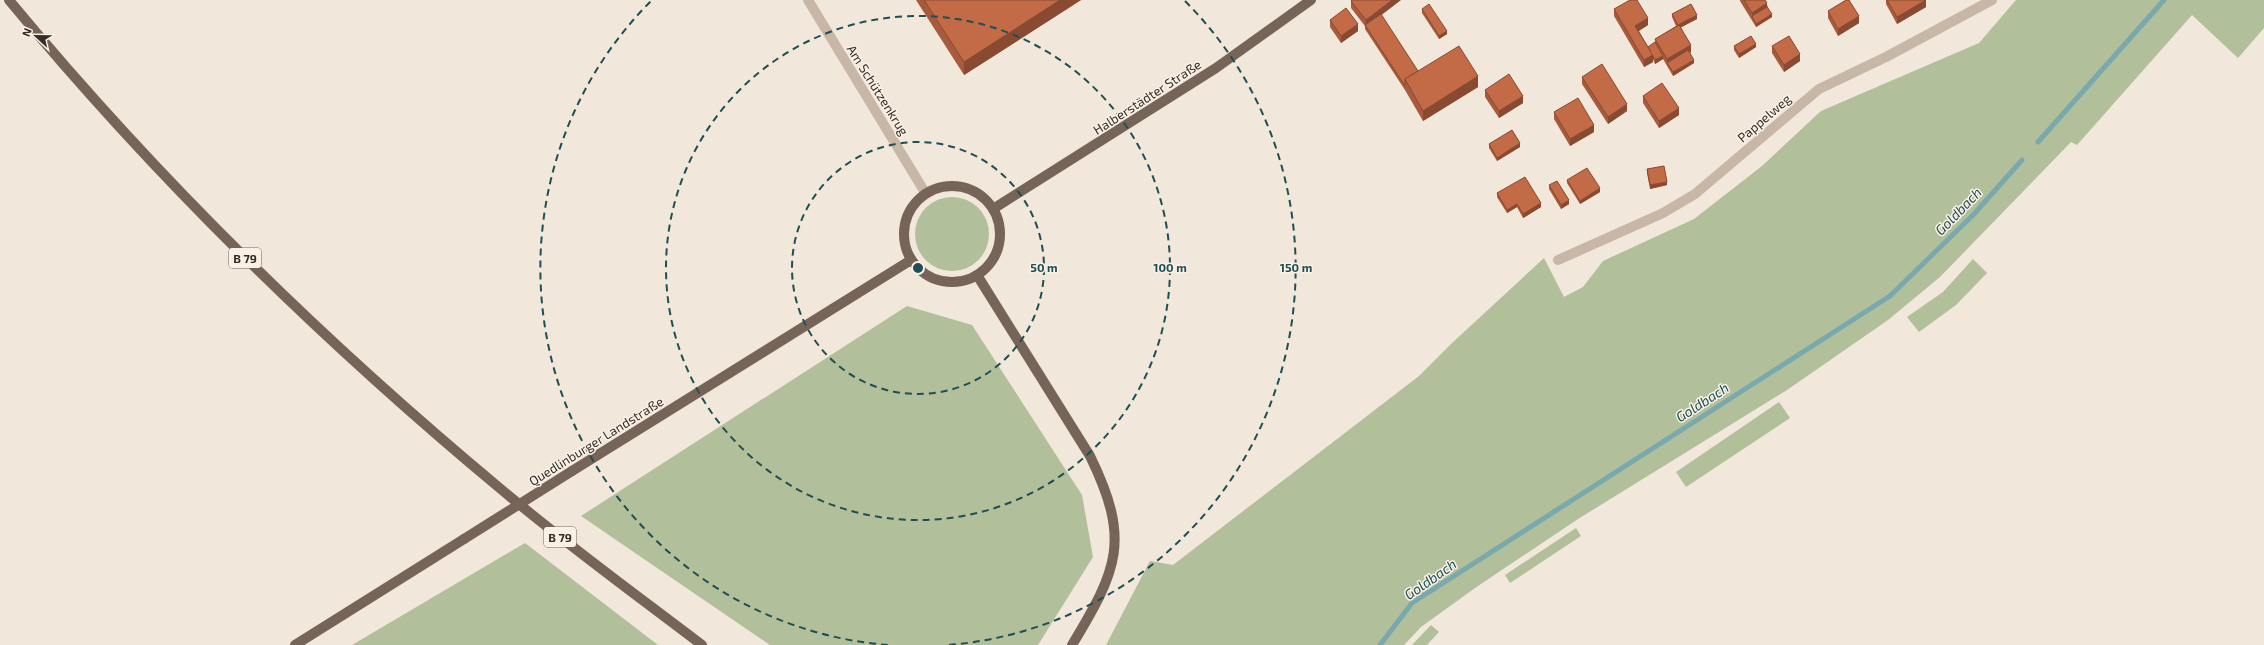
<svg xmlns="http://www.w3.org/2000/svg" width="2264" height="645" font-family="'Exo 2',sans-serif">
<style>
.green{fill:#b1bf9a}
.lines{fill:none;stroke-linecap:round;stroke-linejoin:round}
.stream{stroke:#7aa9ad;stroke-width:5}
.minor{stroke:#c8b7a6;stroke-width:10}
.major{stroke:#766458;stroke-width:10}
.major-bridge{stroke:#766458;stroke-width:10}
.wall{fill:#a85b3c}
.shaded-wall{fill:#884a31}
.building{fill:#c36a46;stroke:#884a31}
.ring{fill:none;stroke:#1e4f55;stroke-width:2;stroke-dasharray:7 5}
.labels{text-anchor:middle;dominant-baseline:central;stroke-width:3;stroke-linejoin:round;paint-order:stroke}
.shield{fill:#f9f1e6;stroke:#706760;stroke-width:1}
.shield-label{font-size:12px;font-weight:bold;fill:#352c27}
.street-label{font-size:13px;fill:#352c27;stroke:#f9f1e6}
.water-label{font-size:14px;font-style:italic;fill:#1e4f55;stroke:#f9f1e6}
.centre{fill:#1e4f55;stroke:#f9f1e6;stroke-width:2}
.ring-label{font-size:12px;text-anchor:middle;font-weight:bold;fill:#1e4f55;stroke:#f9f1e6;stroke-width:3;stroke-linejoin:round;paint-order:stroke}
</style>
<rect width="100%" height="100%" fill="#f1e7da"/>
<!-- green -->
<g class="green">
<polygon points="2016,0 2264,0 2264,28 2238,58 2192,15 2077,145 2071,142 1940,277 1888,320 1787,390 1578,519 1475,588 1421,627 1404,645 1106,645 1150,561 1173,565 1419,376 1451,344 1544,258 1564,297 1583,287 1603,261 1694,219 1762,166 1821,111 1979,43"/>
<circle cx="952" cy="234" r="37"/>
<polygon points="1973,259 1987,273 1956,305 1919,332 1907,317 1943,292"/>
<polygon points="907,306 972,325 1082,495 1093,557 1038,645 770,645 581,516"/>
<polygon points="1779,402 1790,418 1686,487 1676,472"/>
<polygon points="1576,528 1581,536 1510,583 1505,575"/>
<polygon points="525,543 658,645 352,645"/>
<polygon points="1431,625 1439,632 1427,645 1412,645"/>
</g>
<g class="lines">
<!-- stream -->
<g class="stream">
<polyline points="2038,142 2164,0"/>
<polyline points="1380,645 1412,603 1890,296 1974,214 2022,160"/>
</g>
<!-- minor -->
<g class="minor">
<polyline points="808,0 926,194"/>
<polyline points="1558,260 1663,213 1695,194 1819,89 1886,57 1992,0"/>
</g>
<!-- major -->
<g class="major">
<path d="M9,0C157,179 324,342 502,490C566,544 635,594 702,645"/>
<circle cx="952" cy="234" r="48"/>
<polyline points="993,209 1216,68 1311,0"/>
<path d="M977,275L1090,456C1131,540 1118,569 1072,645"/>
<polyline points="572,471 911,260"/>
<polyline points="295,645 464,539"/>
</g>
<!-- major-bridge -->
<polyline class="major-bridge" points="464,539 572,471"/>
</g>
<!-- wall -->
<g class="wall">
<polygon points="916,0 1081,0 964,75"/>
<polygon points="1740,0 1765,0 1772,17 1756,27 1740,1"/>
<polygon points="1886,0 1926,0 1926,7 1897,24 1886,4"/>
<polygon points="1351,1 1381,15 1418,71 1478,87 1423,121 1405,90 1365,29 1365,26 1351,8"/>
<polygon points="1422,9 1447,34 1439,39 1422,13"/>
<polygon points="1614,9 1648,25 1639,31 1648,47 1655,42 1655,39 1676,26 1672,17 1672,14 1697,19 1681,27 1691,52 1690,53 1694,63 1673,76 1663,59 1655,64 1653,59 1653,62 1644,67 1614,16"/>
<polygon points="1828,11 1859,23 1838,36 1828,18"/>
<polygon points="1330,20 1358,31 1341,43 1330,27"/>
<polygon points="1734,46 1756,47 1739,58 1734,50"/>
<polygon points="1772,46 1800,61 1784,72 1772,53"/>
<polygon points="1582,77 1627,111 1608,124 1582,84"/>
<polygon points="1485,90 1523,103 1499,118 1485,97"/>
<polygon points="1643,96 1679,115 1659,128 1643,103"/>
<polygon points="1554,112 1594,132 1570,146 1554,119"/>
<polygon points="1489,144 1520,147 1497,161 1489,148"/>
<polygon points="1647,169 1667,185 1650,189 1647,173"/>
<polygon points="1567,180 1600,192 1580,204 1567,183"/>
<polygon points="1549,185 1569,204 1561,209 1549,189"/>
<polygon points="1497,193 1541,207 1523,218 1517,207 1507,213 1497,197"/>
</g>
<!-- shaded-wall -->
<g class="shaded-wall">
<polygon points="1060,0 1081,0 964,75 964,62"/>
<polygon points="1392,0 1401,0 1366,27 1366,20"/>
<polygon points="1926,0 1926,7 1897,24 1897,17"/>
<polygon points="1767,3 1767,10 1752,16 1752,13"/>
<polygon points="1772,14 1772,17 1756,27 1756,24"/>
<polygon points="1697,15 1697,19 1678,29 1678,25"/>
<polygon points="1859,16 1859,23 1838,36 1838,29"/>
<polygon points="1648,18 1648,25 1635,33 1635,26"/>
<polygon points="1358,24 1358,31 1341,43 1341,36"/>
<polygon points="1447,31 1447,34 1439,39 1439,36"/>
<polygon points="1756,44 1756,47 1739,58 1739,54"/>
<polygon points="1691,45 1691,52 1669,65 1667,63 1667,59"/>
<polygon points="1800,54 1800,61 1784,72 1784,65"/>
<polygon points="1653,55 1653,62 1644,67 1644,60"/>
<polygon points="1663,56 1663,59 1655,64 1655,60"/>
<polygon points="1694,60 1694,63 1673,76 1673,72"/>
<polygon points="1478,76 1478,87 1423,121 1423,111"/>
<polygon points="1523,96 1523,103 1499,118 1499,111"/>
<polygon points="1627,104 1627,111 1608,124 1608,117"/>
<polygon points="1679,108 1679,115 1659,128 1659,121"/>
<polygon points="1594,125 1594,132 1570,146 1570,139"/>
<polygon points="1520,143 1520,147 1497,161 1497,158"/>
<polygon points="1667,182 1667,185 1650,189 1650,185"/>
<polygon points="1600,188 1600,192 1580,204 1580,201"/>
<polygon points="1569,200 1569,204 1561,209 1561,205"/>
<polygon points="1541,203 1541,207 1523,218 1523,214"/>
<polygon points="1517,204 1517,207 1507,213 1507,210"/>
</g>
<!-- building -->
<g class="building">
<polygon points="924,0 1060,0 964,62"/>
<polygon points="1352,0 1392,0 1366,20 1351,1"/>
<polygon points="1630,0 1637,0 1648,18 1635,26 1653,55 1644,60 1614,9"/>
<polygon points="1744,0 1765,0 1767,3 1752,13"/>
<polygon points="1846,0 1849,0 1859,16 1838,29 1828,11"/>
<polygon points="1887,0 1926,0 1897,17"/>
<polygon points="1429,4 1447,31 1439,36 1422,9"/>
<polygon points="1691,4 1697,15 1678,25 1672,14"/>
<polygon points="1767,7 1772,14 1756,24 1752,16"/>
<polygon points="1346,8 1358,24 1341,36 1330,20"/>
<polygon points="1381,14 1418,71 1405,79 1405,86 1365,25"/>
<polygon points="1679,25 1691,45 1667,59 1655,39"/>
<polygon points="1751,36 1756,44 1739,54 1734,46"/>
<polygon points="1789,36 1800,54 1784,65 1772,46"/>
<polygon points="1655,42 1663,56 1655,60 1648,47"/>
<polygon points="1459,46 1478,76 1423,111 1405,79"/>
<polygon points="1688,50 1694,60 1673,72 1667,63"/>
<polygon points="1602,64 1627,104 1608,117 1582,77"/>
<polygon points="1509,74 1523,96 1499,111 1485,90"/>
<polygon points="1662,83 1679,108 1659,121 1643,96"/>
<polygon points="1578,98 1594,125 1570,139 1554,112"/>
<polygon points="1512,130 1520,143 1497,158 1489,144"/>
<polygon points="1664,166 1667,182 1650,185 1647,169"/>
<polygon points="1587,168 1600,188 1580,201 1567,180"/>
<polygon points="1525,177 1541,203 1523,214 1517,204 1507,210 1497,193"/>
<polygon points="1557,181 1569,200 1561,205 1549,185"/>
</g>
<!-- distance rings -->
<g class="ring">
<circle cx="918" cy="268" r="126"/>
<circle cx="918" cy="268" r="252"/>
<path d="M888 645A378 378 0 0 1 651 1M1185 1A378 378 0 0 1 948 645"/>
</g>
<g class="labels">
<!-- shield labels -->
<g class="shield">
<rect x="229" y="248" width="32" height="20" rx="3"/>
<rect x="544" y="527" width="32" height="20" rx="3"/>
</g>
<g class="shield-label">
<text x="245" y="258">B 79</text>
<text x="560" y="537">B 79</text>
</g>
<!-- street labels -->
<g class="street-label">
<text transform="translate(878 90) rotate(58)">Am Schützenkrug</text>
<text transform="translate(1147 97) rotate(-33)">Halberstädter Straße</text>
<text transform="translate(1764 118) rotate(-41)">Pappelweg</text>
<text transform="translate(596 441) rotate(-32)">Quedlinburger Landstraße</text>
</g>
<!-- water labels -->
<g class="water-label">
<text transform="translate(1958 211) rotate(-46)">Goldbach</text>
<text transform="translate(1702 402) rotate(-33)">Goldbach</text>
<text transform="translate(1430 579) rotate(-35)">Goldbach</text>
</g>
</g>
<circle cx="918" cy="268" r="6" class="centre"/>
<g class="ring-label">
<text x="1044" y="272">50 m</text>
<text x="1170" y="272">100 m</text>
<text x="1296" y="272">150 m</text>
</g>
<!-- north arrow -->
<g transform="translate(36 36) rotate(292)" stroke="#f9f1e6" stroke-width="3" paint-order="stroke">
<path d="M0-3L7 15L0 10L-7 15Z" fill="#352c27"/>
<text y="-6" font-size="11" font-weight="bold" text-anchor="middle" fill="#352c27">N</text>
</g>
</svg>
